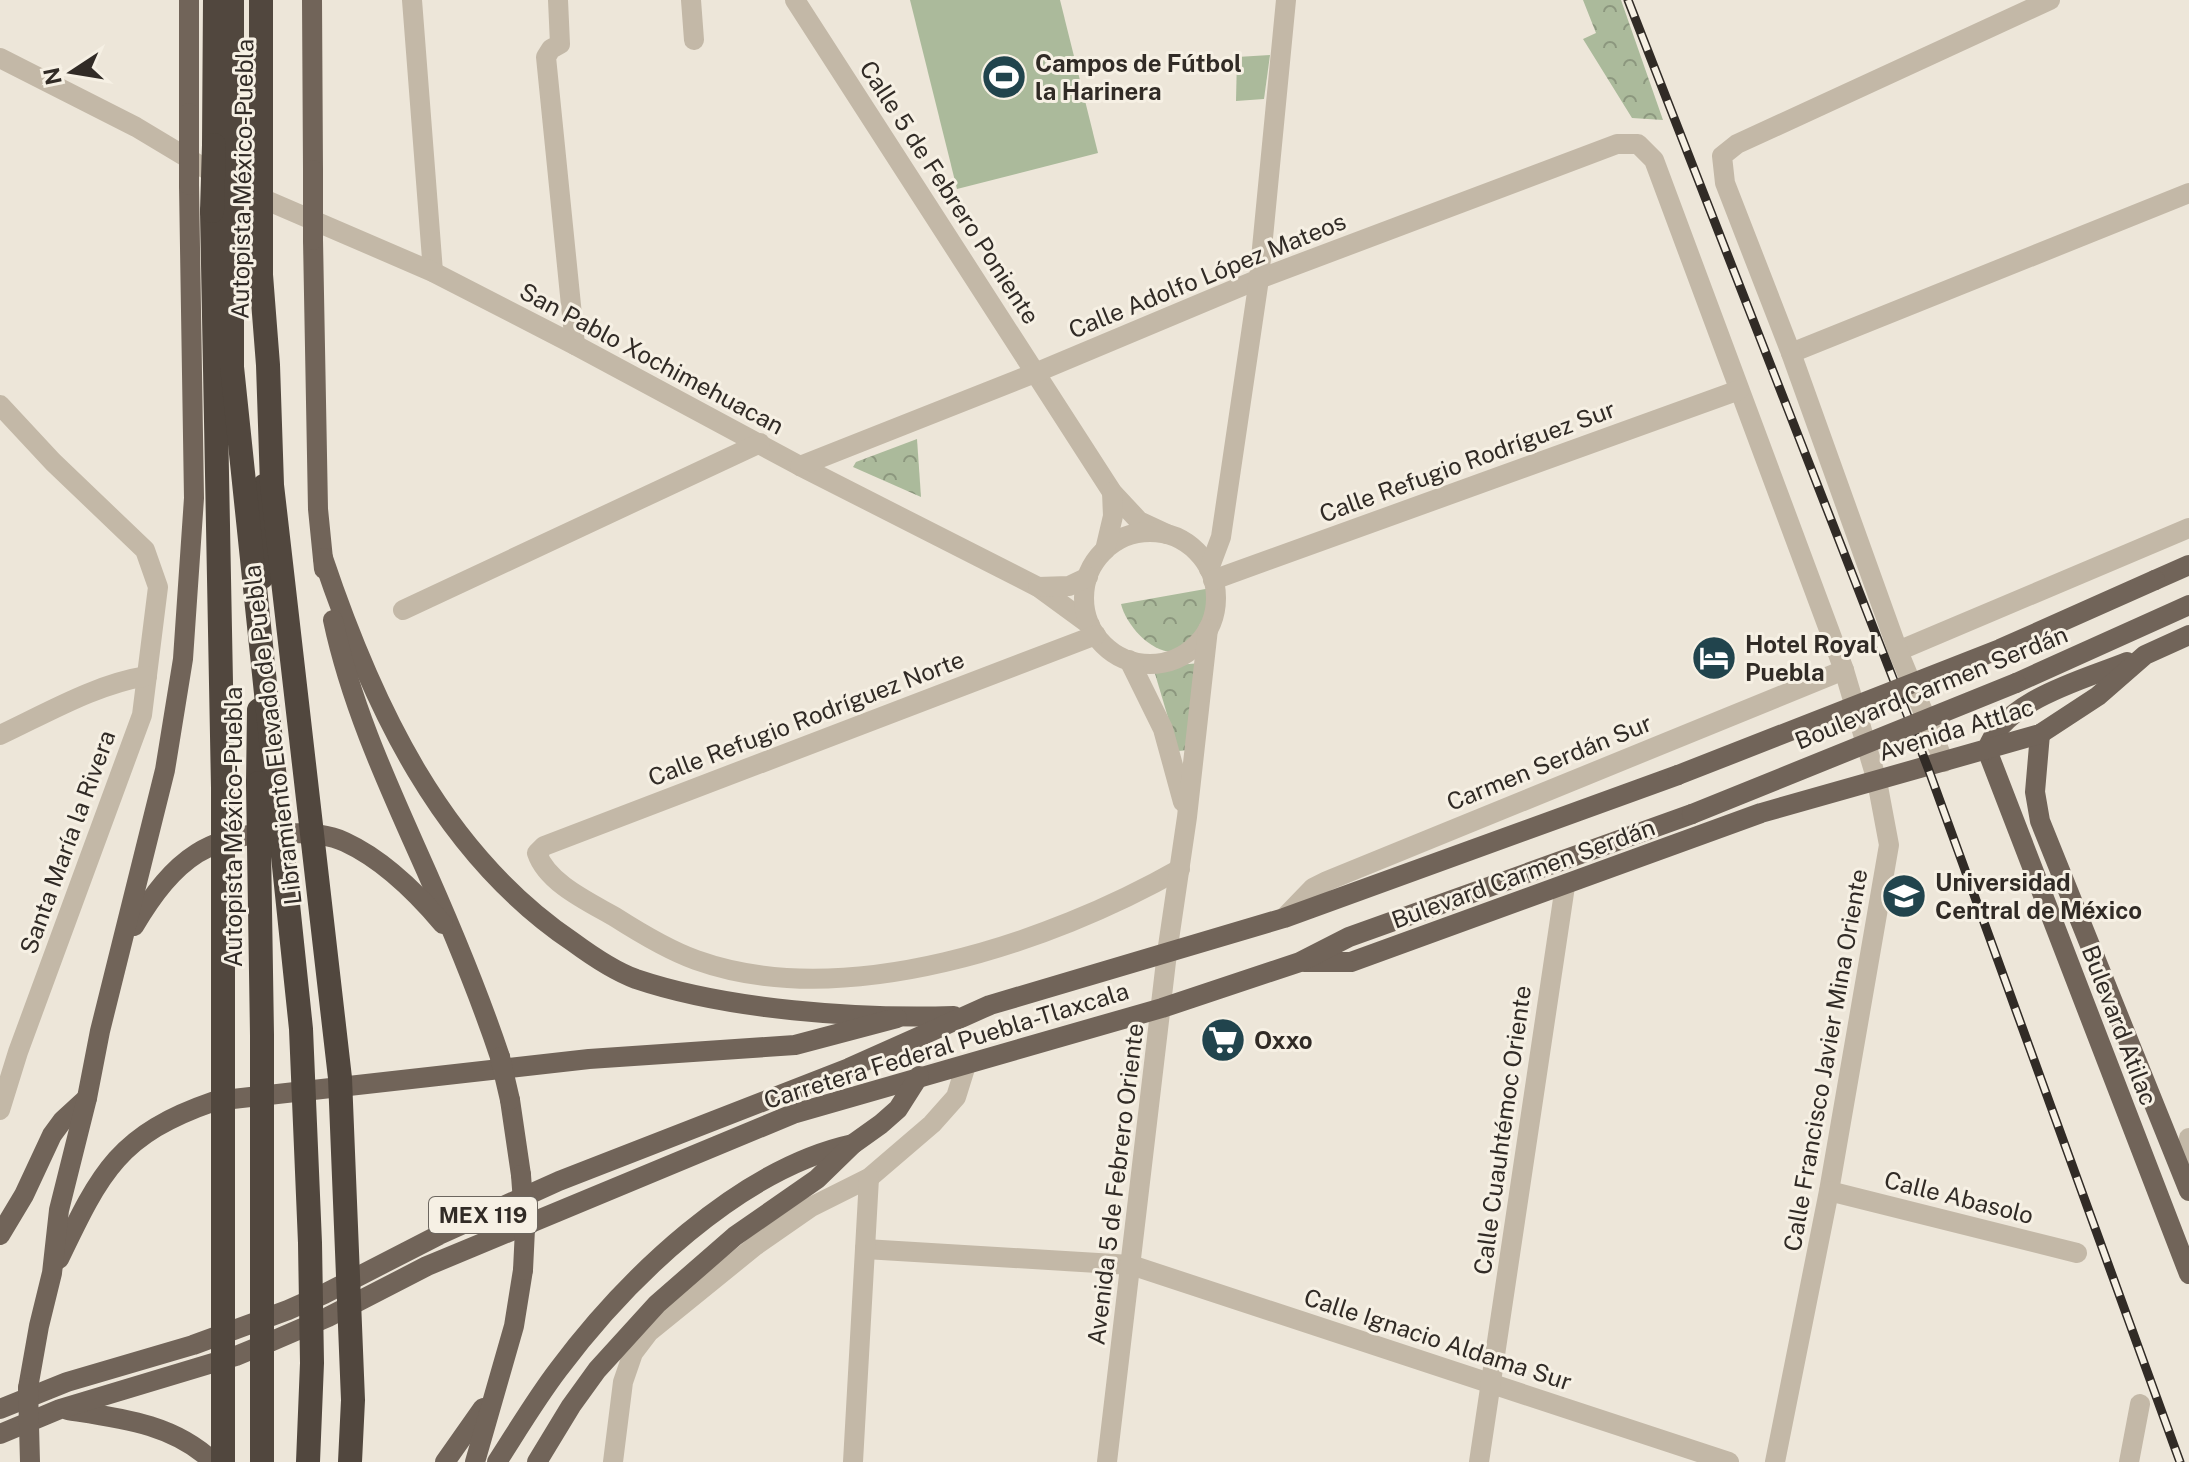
<svg xmlns="http://www.w3.org/2000/svg" width="2189" height="1462" font-family="'Public Sans',sans-serif">
<style>
.green{fill:#abba9b}
.park{fill:url(#park-crowns)}
.lines{fill:none;stroke-linecap:round;stroke-linejoin:round}
.minor{stroke:#c3b8a7;stroke-width:20}
.major{stroke:#716459;stroke-width:20}
.highway{stroke:#51473e;stroke-width:24}
.rail-casing{stroke:#312b26;stroke-width:9}
.rail{stroke:#f6f0e4;stroke-width:6;stroke-dasharray:18;stroke-linecap:butt}
.major-bridge{stroke:#716459;stroke-width:20}
.highway-bridge{stroke:#51473e;stroke-width:24}
.labels{text-anchor:middle;dominant-baseline:central;stroke-width:6;stroke-linejoin:round;paint-order:stroke}
.shield{fill:#f6f0e4;stroke:#6c665f;stroke-width:2}
.shield-label{font-size:22px;font-weight:bold;fill:#312b26}
.poi-label{font-size:24px;font-weight:bold;fill:#312b26;stroke:#f6f0e4;text-anchor:start}
.street-label{font-size:24px;fill:#312b26;stroke:#f6f0e4}
</style>
<defs>
<pattern id="park-crowns" width="20" height="18" patternUnits="userSpaceOnUse" patternTransform="scale(2)"><rect width="20" height="18" fill="#abba9b"/><path d="M2 6a3 3 0 1 1 6 0M12 15a3 3 0 1 1 6 0" fill="none" stroke="#8c977e"/></pattern>
</defs>
<rect width="100%" height="100%" fill="#ede6d9"/>
<!-- green -->
<g class="green">
<polygon points="910,0 1060,0 1098,153 957,189"/>
<polygon points="1270,55 1264,99 1236,101 1237,57"/>
</g>
<!-- park -->
<g class="park">
<polygon points="1583,0 1621,0 1663,120 1632,118 1583,39 1596,33"/>
<polygon points="917,439 921,497 853,467 856,462"/>
<path d="M1211,588C1212,608 1207,639 1186,649C1158,662 1127,628 1121,604Z"/>
<polygon points="1201,663 1191,750 1178,751 1153,667"/>
</g>
<g class="lines">
<!-- minor -->
<g class="minor">
<polyline points="412,0 433,272"/>
<polyline points="558,0 560,44 551,49 546,57 575,345"/>
<polyline points="691,0 694,40"/>
<polyline points="795,0 1112,492 1139,521 1167,534"/>
<polyline points="0,58 136,127 236,187 433,272 575,345 800,466 1038,587 1090,625"/>
<polyline points="1791,353 2189,193"/>
<polyline points="0,405 53,462 145,550 158,587 142,715 18,1052 0,1110"/>
<polyline points="800,466 1035,373 1259,279 1617,144 1638,144 1654,160 1844,670 1877,781 1889,845 1829,1191 1775,1462"/>
<circle cx="1150" cy="598" r="66"/>
<polyline points="1105,550 1113,516 1112,492"/>
<polyline points="1209,569 1221,537 1259,279 1286,0"/>
<polyline points="1213,580 1739,390"/>
<polyline points="1038,587 1069,586 1088,577"/>
<polyline points="403,610 760,443"/>
<path d="M1096,635L544,846L537,853C547,883 589,902 615,917C640,933 668,950 696,960C844,1013 1050,943 1180,869"/>
<polyline points="1898,651 2189,528"/>
<polyline points="1129,660 1163,729 1183,802"/>
<path d="M0,735C47,713 96,684 147,676"/>
<polyline points="1944,762 1898,651 1791,353 1725,183 1722,156 1737,144 2050,0"/>
<polyline points="1284,918 1313,888 1327,881 1844,670"/>
<polyline points="2183,1174 2189,1138"/>
<polyline points="1829,1191 2077,1253"/>
<polyline points="865,1249 1131,1265 1729,1462"/>
<polyline points="613,1462 623,1382 633,1353 649,1332 755,1246 811,1207 869,1178 932,1124 956,1097 966,1065"/>
<polyline points="853,1462 869,1178"/>
<polyline points="1107,1462 1167,953 1187,817 1208,629"/>
<polyline points="1479,1462 1565,886"/>
<polyline points="2129,1462 2140,1404"/>
</g>
<!-- major -->
<g class="major">
<polyline points="312,0 313,170"/>
<polyline points="189,113 189,0"/>
<polyline points="313,240 318,509 324,569"/>
<path d="M323,558C372,704 441,853 573,942C592,956 614,971 636,979C728,1010 857,1019 954,1016"/>
<polyline points="2155,580 2189,565"/>
<path d="M333,620C350,700 383,774 416,848C447,917 476,985 500,1057"/>
<polyline points="2016,683 2189,605"/>
<polyline points="2040,734 2035,792 2040,821 2189,1191"/>
<polyline points="1987,750 2189,1274"/>
<path d="M1987,750C2003,700 2083,680 2127,662"/>
<path d="M134,926C174,859 210,830 291,833C309,833 328,834 345,842C384,860 416,892 443,924"/>
<polyline points="1304,962 1351,962 1761,813 2040,734 2098,696 2145,655 2189,635"/>
<polyline points="510,1100 521,1175"/>
<polyline points="0,1235 24,1195 52,1135 63,1120 87,1098"/>
<path d="M59,1259C101,1171 119,1134 215,1101L589,1059L795,1045L897,1018"/>
<polyline points="28,1388 39,1326 52,1273 59,1210 87,1098 100,1031 165,770 183,659 194,498 189,185"/>
<polyline points="0,1409 67,1382 193,1345 288,1310 324,1294 439,1235 559,1181 849,1068 990,1005 1284,918 1678,775"/>
<path d="M68,1410C120,1418 174,1424 213,1462"/>
<polyline points="0,1434 60,1409 236,1356 270,1342 328,1317 427,1266 793,1114 1162,1008 1300,962 1349,937 1692,814"/>
<polyline points="445,1462 483,1408"/>
<polyline points="475,1462 514,1326 523,1270"/>
<path d="M497,1462C517,1431 536,1399 558,1370C626,1279 739,1169 853,1144"/>
<polyline points="537,1462 571,1406 597,1370 657,1304 735,1236 817,1179 853,1144 881,1124 898,1109 919,1076"/>
</g>
<!-- highway -->
<g class="highway">
<polyline points="214,145 215,0"/>
<polyline points="212,211 223,788"/>
<polyline points="262,577 264,486"/>
<polyline points="258,783 259,710"/>
</g>
<!-- rail casing -->
<g class="rail-casing">
<polyline id="rail" points="1628,0 1928,768 2180,1462"/>
</g>
<!-- rail -->
<use href="#rail" class="rail"/>
<!-- major-bridge -->
<g class="major-bridge">
<polyline points="189,113 189,185"/>
<polyline points="313,240 313,170"/>
<polyline points="1678,775 2000,649 2155,580"/>
<polyline points="1692,814 2016,683"/>
<polyline points="500,1057 510,1100"/>
<polyline points="521,1175 525,1229 523,1270"/>
<polyline points="28,1388 30,1462"/>
</g>
<!-- highway-bridge -->
<g class="highway-bridge">
<polyline points="232,0 232,367 301,1029 310,1243 312,1363 308,1462"/>
<polyline points="261,0 261,275 268,365 272,485 340,1078 353,1400 350,1462"/>
<polyline points="212,211 214,145"/>
<polyline points="258,783 262,1035 262,1462"/>
<polyline points="223,788 223,1462"/>
</g>
</g>
<!-- icons -->
<defs>
<g id="stadium-disc" transform="scale(2.3)"><circle r="9.5" fill="#21444d" stroke="#f6f0e4"/><path d="M0-5a6.5 5 0 1 0 0 10a6.5 5 0 1 0 0-10ZM-3.5-1.8h7v3.6h-7Z" fill="#fff"/></g>
<g id="hotel-disc" transform="scale(2.3)"><circle r="9.5" fill="#21444d" stroke="#f6f0e4"/><path d="M-6-4.5h1.5V1H6V5H4.5V3h-9V5H-6ZM-4 0a1.8 1.8 0 1 1 3.6 0ZM.5 0V-2.5h3Q6-2.5 6 0Z" fill="#fff"/></g>
<g id="university-disc" transform="scale(2.3)"><circle r="9.5" fill="#21444d" stroke="#f6f0e4"/><path d="M0-5L7-2L0 1L-7-2ZM-4 1L0 2.5L4 1V4Q0 6-4 4Z" fill="#fff"/></g>
<g id="supermarket-disc" transform="scale(2.3)"><circle r="9.5" fill="#21444d" stroke="#f6f0e4"/><path d="M-6-5.5h2.5l.6 2H6L4.5 2H-2.5L-4.4-4H-6ZM-1.5 3.2a1.3 1.3 0 1 0 .1 0ZM3 3.2a1.3 1.3 0 1 0 .1 0Z" fill="#fff"/></g>
</defs>
<g fill-rule="evenodd">
<use href="#stadium-disc" x="1004" y="77"/>
<use href="#hotel-disc" x="1714" y="658"/>
<use href="#university-disc" x="1904" y="896"/>
<use href="#supermarket-disc" x="1223" y="1040"/>
</g>
<g class="labels">
<!-- shield labels -->
<rect class="shield" x="429" y="1197" width="108" height="36" rx="6"/>
<g class="shield-label">
<text x="483" y="1215">MEX 119</text>
</g>
<!-- poi labels -->
<g class="poi-label">
<text x="1035" y="63">Campos de Fútbol<tspan x="1035" dy="28">la Harinera</tspan></text>
<text x="1745" y="644">Hotel Royal<tspan x="1745" dy="28">Puebla</tspan></text>
<text x="1935" y="882">Universidad<tspan x="1935" dy="28">Central de México</tspan></text>
<text x="1254" y="1040">Oxxo</text>
</g>
<!-- street labels -->
<g class="street-label">
<text transform="translate(242 179) rotate(-89)">Autopista México-Puebla</text>
<text transform="translate(950 192) rotate(57)">Calle 5 de Febrero Poniente</text>
<text transform="translate(1207 275) rotate(-22)">Calle Adolfo López Mateos</text>
<text transform="translate(652 358) rotate(28)">San Pablo Xochimehuacan</text>
<text transform="translate(1467 461) rotate(-20)">Calle Refugio Rodríguez Sur</text>
<text transform="translate(1931 687) rotate(-22)">Boulevard Carmen Serdán</text>
<text transform="translate(806 718) rotate(-21)">Calle Refugio Rodríguez Norte</text>
<text transform="translate(1956 729) rotate(-17)">Avenida Attlac</text>
<text transform="translate(272 735) rotate(-97)">Libramiento Elevado de Puebla</text>
<text transform="translate(1549 762) rotate(-22)">Carmen Serdán Sur</text>
<text transform="translate(233 827) rotate(-90)">Autopista México-Puebla</text>
<text transform="translate(67 842) rotate(-70)">Santa María la Rivera</text>
<text transform="translate(1523 873) rotate(-20)">Bulevard Carmen Serdán</text>
<text transform="translate(2120 1025) rotate(69)">Bulevard Atilac</text>
<text transform="translate(946 1045) rotate(-17)">Carretera Federal Puebla-Tlaxcala</text>
<text transform="translate(1825 1060) rotate(-80)">Calle Francisco Javier Mina Oriente</text>
<text transform="translate(1502 1130) rotate(-82)">Calle Cuauhtémoc Oriente</text>
<text transform="translate(1115 1184) rotate(-83)">Avenida 5 de Febrero Oriente</text>
<text transform="translate(1959 1197) rotate(14)">Calle Abasolo</text>
<text transform="translate(1438 1339) rotate(18)">Calle Ignacio Aldama Sur</text>
</g>
</g>
<!-- north arrow -->
<g transform="translate(72 72) rotate(258)" stroke="#f6f0e4" stroke-width="6" paint-order="stroke">
<path d="M0-6L14 30L0 20L-14 30Z" fill="#312b26"/>
<text y="-12" font-size="22" font-weight="bold" text-anchor="middle" fill="#312b26">N</text>
</g>
</svg>
